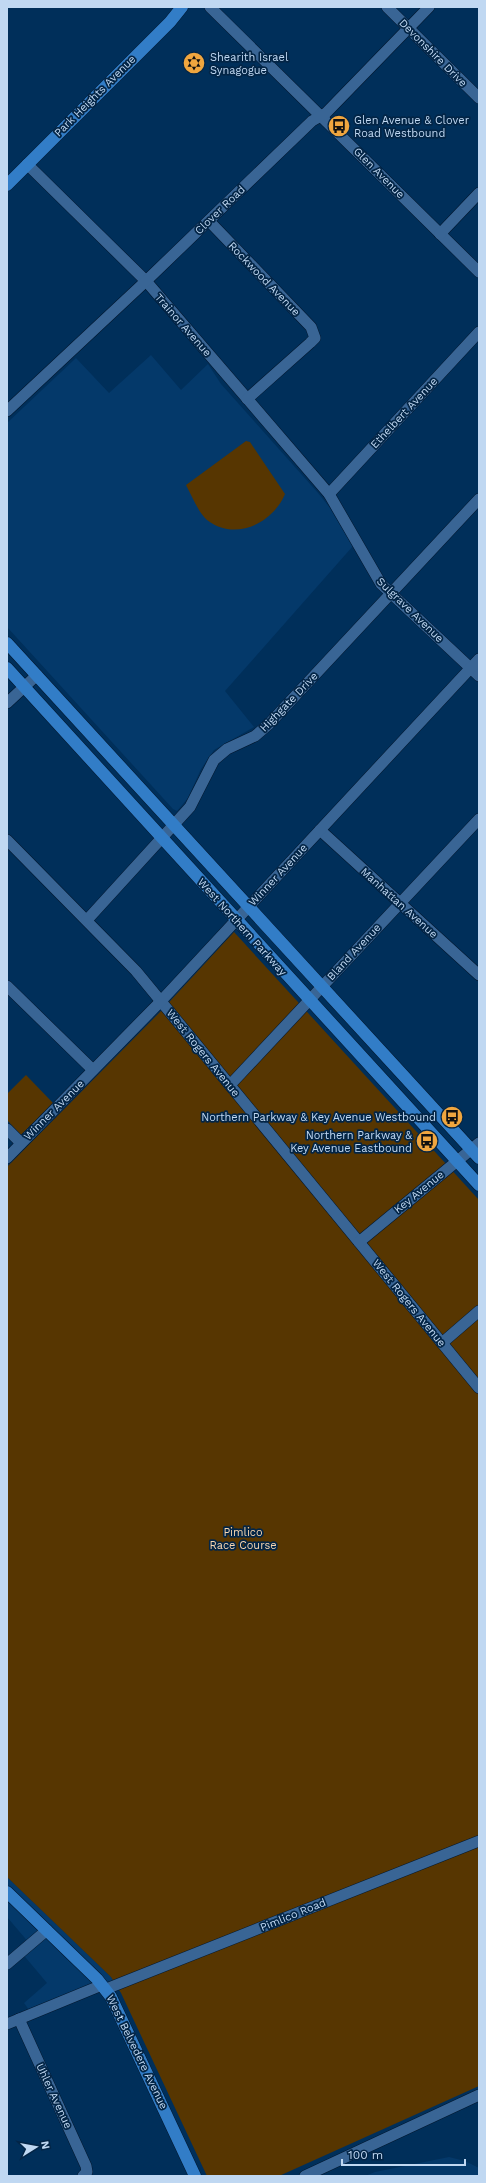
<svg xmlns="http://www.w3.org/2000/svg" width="486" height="2183" font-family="'Work Sans',sans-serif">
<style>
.built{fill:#04396a}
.green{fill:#573601}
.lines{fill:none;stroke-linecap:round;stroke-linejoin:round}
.minor-casing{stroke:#02172e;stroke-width:12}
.major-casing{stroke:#02172e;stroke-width:13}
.minor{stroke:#396595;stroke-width:11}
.major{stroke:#327dc7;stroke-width:12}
.labels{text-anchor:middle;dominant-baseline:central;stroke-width:3.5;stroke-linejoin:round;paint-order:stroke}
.street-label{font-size:11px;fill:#c0d8f2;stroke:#032546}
.poi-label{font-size:11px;fill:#c0d8f2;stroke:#032546;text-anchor:start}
.park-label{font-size:11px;fill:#f9d7b0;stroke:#032546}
</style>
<rect width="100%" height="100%" fill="#002f5a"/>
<!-- built -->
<g class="built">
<polygon points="151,355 181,390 208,364 221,384 318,493 330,508 353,546 225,691 254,727 214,750 201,769 188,798 177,811 173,809 7,627 7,423 76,358 109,393"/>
<polygon points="7,1877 111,1977 115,1984 32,2014 24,2003 47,1983 21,1952 30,1944 7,1917"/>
<polygon points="449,2157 465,2161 479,2168 479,2176 365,2176 375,2172"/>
</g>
<!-- green -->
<g class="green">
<path d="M246,441L250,442L285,494C273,523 235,542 207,520C198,512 192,496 186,485Z"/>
<polygon points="234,932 479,1200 479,2086 279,2176 207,2176 121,1993 111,1977 7,1877 7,1167 160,1012"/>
<polygon points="26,1075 53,1103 21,1135 7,1120 7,1094"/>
</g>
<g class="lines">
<!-- minor casing -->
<g class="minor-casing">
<g id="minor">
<polyline points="210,7 479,272"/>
<polyline points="387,7 479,98"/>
<polyline points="27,164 146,281 329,494 381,584 479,676"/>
<polyline points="209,221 311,327 315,338 310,343 247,399"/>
<polyline points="440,234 479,193"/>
<polyline points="7,411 146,281 312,121 326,113 429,7"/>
<polyline points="329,494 479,332"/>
<polyline points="7,703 37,675"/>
<polyline points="320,830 479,975"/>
<polyline points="7,840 136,971 479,1388"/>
<polyline points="87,920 190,807 214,760 227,749 255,736 269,724 479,499"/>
<polyline points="7,986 93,1070"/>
<polyline points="230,1085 479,819"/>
<polyline points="7,1129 21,1143"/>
<polyline points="7,1158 161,1001 479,659"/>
<polyline points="359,1242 479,1143"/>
<polyline points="442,1343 479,1311"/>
<polyline points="7,1964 47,1930"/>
<polyline points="106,1989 479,1841"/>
<polyline points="19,2019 86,2166 87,2172 83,2176"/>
<polyline points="7,2024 102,1985"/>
<polyline points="305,2176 479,2095"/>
</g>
</g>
<!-- major casing -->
<g class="major-casing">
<g id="major">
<polyline points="7,185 170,22 182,7"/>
<polyline points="7,643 479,1158"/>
<polyline points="7,668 479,1185"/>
<polyline points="7,1892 97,1979 111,1997 195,2176"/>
</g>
</g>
<!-- minor -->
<use href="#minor" class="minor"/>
<!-- major -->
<use href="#major" class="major"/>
</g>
<!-- icons -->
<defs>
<g id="synagogue-disc" transform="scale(1.15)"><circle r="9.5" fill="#f0a63f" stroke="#032546"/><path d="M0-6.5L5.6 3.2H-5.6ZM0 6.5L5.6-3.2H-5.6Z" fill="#111"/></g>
<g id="bus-disc" transform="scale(1.15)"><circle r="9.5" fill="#f0a63f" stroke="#032546"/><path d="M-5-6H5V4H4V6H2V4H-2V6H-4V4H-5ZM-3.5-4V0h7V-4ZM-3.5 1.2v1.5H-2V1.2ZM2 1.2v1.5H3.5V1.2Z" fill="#111"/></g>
</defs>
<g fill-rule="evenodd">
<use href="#synagogue-disc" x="194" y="63"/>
<use href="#bus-disc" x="339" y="126"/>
<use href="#bus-disc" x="452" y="1117"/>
<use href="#bus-disc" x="427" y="1141"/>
</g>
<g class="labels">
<!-- street labels -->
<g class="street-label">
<text transform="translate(433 53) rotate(45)">Devonshire Drive</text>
<text transform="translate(95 96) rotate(-45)">Park Heights Avenue</text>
<text transform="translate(379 173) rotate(45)">Glen Avenue</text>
<text transform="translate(220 210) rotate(-44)">Clover Road</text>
<text transform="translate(264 279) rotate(46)">Rockwood Avenue</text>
<text transform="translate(183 325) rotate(49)">Trainor Avenue</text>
<text transform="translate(404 413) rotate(-47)">Ethelbert Avenue</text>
<text transform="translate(410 610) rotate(44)">Sulgrave Avenue</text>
<text transform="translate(289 702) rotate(-46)">Highgate Drive</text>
<text transform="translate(278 875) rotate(-47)">Winner Avenue</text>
<text transform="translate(399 903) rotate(42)">Manhattan Avenue</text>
<text transform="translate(242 927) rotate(48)">West Northern Parkway</text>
<text transform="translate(354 952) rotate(-47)">Bland Avenue</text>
<text transform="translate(203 1053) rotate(51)">West Rogers Avenue</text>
<text transform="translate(54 1110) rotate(-45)">Winner Avenue</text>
<text transform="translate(419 1192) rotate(-39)">Key Avenue</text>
<text transform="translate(409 1303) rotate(51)">West Rogers Avenue</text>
<text transform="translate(293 1915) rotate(-22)">Pimlico Road</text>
<text transform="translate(137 2052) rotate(64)">West Belvedere Avenue</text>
<text transform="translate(54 2096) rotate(65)">Uhler Avenue</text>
</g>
<!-- poi labels -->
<g class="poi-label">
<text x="210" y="57">Shearith Israel<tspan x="210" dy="13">Synagogue</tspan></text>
<text x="354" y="120">Glen Avenue &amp; Clover<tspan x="354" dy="13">Road Westbound</tspan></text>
<text x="436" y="1117" text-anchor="end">Northern Parkway &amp; Key Avenue Westbound</text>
<text x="412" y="1135" text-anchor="end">Northern Parkway &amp;<tspan x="412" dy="13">Key Avenue Eastbound</tspan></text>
</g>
<!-- park labels -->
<g class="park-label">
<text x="243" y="1532">Pimlico<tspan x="243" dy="13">Race Course</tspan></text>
</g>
</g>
<!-- border -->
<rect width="486" height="2183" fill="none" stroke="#c0d8f2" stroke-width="16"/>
<!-- north arrow -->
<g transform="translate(36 2147) rotate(79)" stroke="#032546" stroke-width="3" paint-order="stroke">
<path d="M0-3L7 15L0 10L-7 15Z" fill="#c0d8f2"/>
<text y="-6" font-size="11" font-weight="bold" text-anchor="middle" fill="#c0d8f2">N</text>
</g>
<!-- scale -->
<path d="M342 2159v6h123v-6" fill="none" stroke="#c0d8f2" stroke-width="2"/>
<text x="348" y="2159" font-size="12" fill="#c0d8f2" stroke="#032546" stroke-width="3" paint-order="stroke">100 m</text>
</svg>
